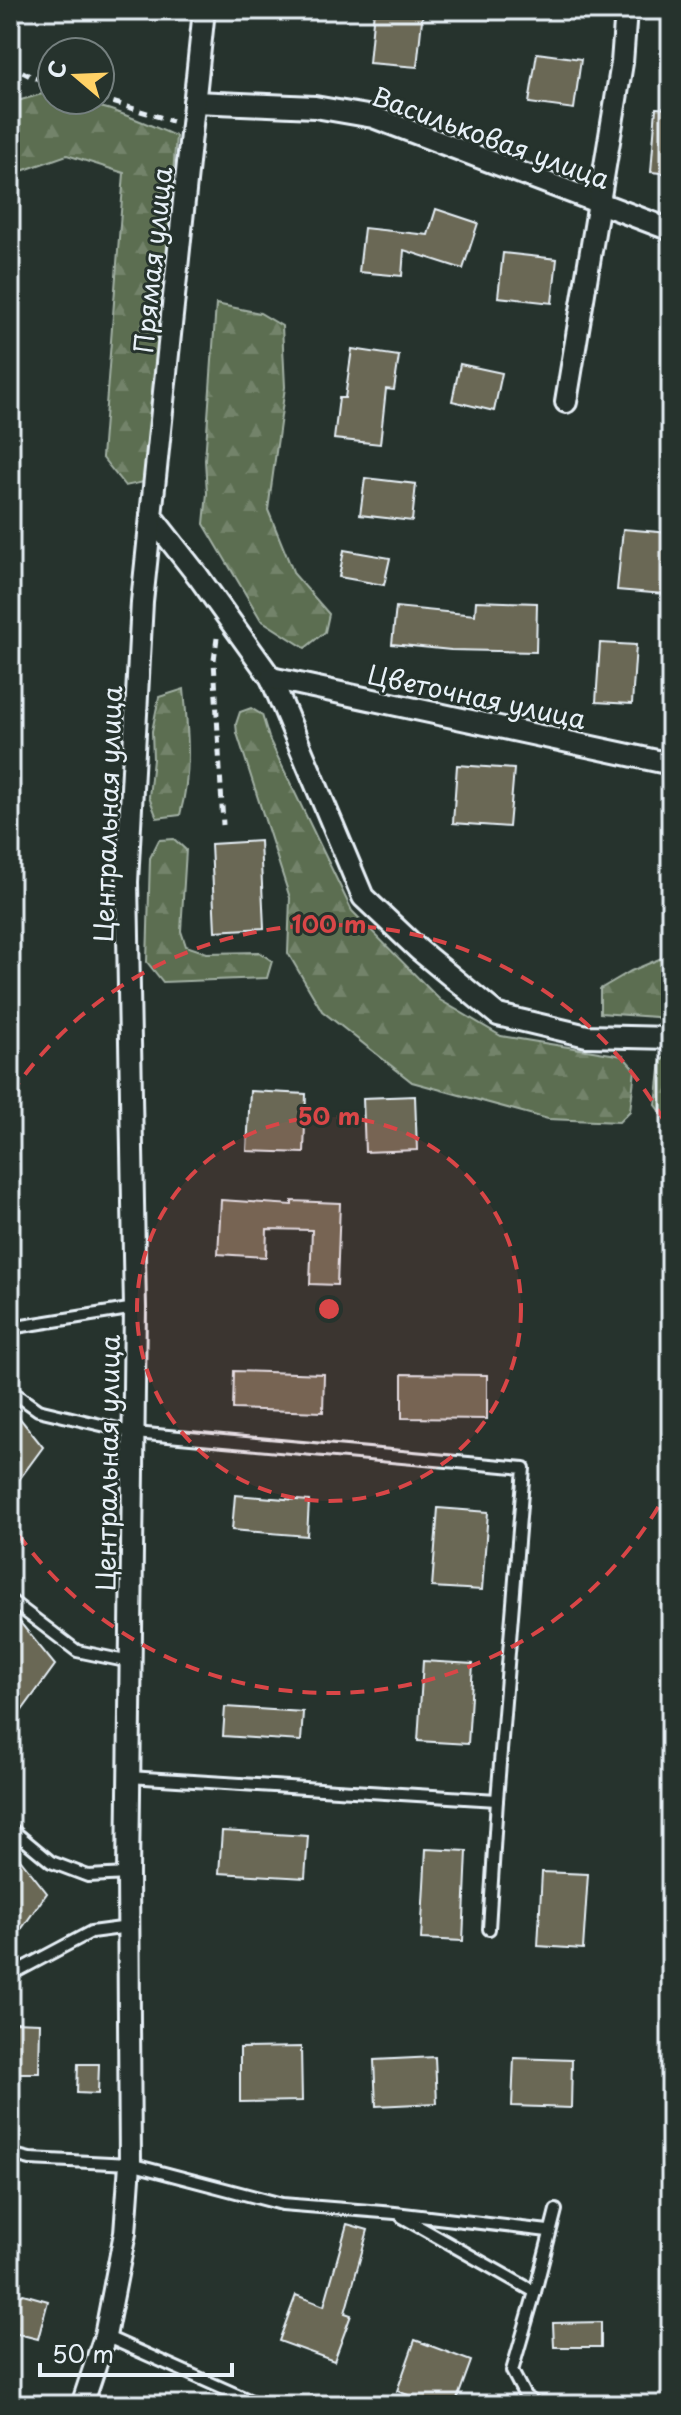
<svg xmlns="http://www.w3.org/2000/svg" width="681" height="2415" font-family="'Playpen Sans',sans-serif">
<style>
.forest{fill:url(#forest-firs);stroke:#a2b0a4;stroke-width:2}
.building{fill:#6a6854;stroke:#e8f1f8;stroke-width:2}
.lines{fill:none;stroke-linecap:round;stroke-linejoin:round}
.lane-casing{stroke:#e8f1f8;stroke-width:16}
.street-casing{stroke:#e8f1f8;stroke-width:26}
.path{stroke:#e8f1f8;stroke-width:5;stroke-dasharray:8 6;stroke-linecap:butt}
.lane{stroke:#26332d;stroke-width:10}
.street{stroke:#26332d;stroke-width:20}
.ring{fill:none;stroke:#d94647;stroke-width:4;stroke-dasharray:14 10}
.labels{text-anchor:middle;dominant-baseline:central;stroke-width:6;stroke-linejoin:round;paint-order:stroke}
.street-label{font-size:26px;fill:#e8f1f8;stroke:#26332d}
.centre{fill:#d94647;stroke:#26332d;stroke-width:4}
.ring-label{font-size:24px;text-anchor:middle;font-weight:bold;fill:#d94647;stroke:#26332d;stroke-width:6;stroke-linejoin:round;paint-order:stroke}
</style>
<defs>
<pattern id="forest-firs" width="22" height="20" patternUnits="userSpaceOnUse" patternTransform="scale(2)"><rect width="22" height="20" fill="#5b6e51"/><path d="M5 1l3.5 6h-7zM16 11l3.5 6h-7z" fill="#73836b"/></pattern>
</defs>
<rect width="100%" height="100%" fill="#26332d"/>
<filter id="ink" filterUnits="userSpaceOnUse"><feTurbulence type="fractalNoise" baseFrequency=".0125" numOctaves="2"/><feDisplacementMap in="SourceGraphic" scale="16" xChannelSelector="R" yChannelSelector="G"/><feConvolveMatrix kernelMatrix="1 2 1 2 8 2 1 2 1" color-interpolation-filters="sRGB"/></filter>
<g filter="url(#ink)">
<!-- forest -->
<g class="forest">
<path d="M42,94L52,96V100C97,100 135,119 176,136L149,481L125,486L102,457L124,173L67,155L10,175V103Z"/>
<polygon points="216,304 260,313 282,326 285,387 268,510 294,574 329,614 325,632 305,648 261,620 204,524 207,493 205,460"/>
<path d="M184,689C188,734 192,770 180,815L157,818L149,797L153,759L152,731L159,697Z"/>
<polygon points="251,708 262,715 270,741 352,911 440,1000 501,1036 623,1056 635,1070 630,1111 619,1122 548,1119 412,1082 322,1011 288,953 290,898 237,733 236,724 240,712"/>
<polygon points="174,839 186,850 181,931 186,946 207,953 259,952 272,961 267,978 163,982 147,962 150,858 159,840"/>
<polygon points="671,954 671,1022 664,1022 656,1017 600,1013 600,989 631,971"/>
<polygon points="669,1052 671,1053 671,1126 656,1105 661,1061"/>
</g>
<!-- building -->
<g class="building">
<polygon points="374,10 423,10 417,67 369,63"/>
<polygon points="537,53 581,59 574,109 529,103"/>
<polygon points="656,108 671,109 671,174 651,172"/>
<polygon points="436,209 478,223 463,269 404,250 402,276 359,272 364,228 428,235"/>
<polygon points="503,253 557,259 552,303 498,297"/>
<polygon points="352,349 399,356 394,390 386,389 380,444 334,439 339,398 345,398"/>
<polygon points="460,364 502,373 494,411 452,401"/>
<polygon points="365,478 416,484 412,521 360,515"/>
<polygon points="623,529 670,533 664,594 617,590"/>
<polygon points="344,550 390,558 384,585 339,577"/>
<polygon points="476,601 537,603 536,652 451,650 392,644 396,607 475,615"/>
<polygon points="600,643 636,645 632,704 596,702"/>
<polygon points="457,765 514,769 509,827 453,823"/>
<polygon points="260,841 264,928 215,931 211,844"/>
<polygon points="250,1091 306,1094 304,1153 247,1151"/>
<polygon points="415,1096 417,1150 365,1152 363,1098"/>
<polygon points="221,1200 292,1205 292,1201 340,1203 337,1285 310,1284 312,1230 267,1229 266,1257 218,1254"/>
<polygon points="234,1371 324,1374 323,1412 233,1409"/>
<polygon points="402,1374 487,1375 487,1419 402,1418"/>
<polygon points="10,1406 43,1447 10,1492"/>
<polygon points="235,1495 309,1501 307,1536 232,1530"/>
<polygon points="438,1508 488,1512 482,1590 432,1587"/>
<polygon points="10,1610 55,1665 10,1727"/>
<polygon points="423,1661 473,1664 468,1744 418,1741"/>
<polygon points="225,1707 303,1712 301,1741 223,1736"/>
<polygon points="222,1831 308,1836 305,1878 219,1873"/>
<polygon points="10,1846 47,1893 10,1945"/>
<polygon points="426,1849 467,1851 463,1941 421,1939"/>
<polygon points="542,1872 588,1874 583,1949 538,1946"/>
<polygon points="12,2022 40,2023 39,2073 12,2073"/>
<polygon points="301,2047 302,2101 240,2102 240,2048"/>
<polygon points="435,2057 437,2103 376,2106 374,2060"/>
<polygon points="514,2058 572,2060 571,2108 512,2106"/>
<polygon points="78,2064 99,2064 98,2094 77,2093"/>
<polygon points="347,2224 368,2230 345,2313 351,2315 334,2361 279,2341 296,2295 324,2306"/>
<polygon points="23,2294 48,2301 38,2339 14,2333 17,2326 10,2324 10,2301"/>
<polygon points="601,2322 601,2347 554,2347 553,2323"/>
<polygon points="415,2340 471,2361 455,2405 435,2405 397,2391"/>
</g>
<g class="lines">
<!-- lane casing -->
<g class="lane-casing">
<g id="lane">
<polyline points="10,1328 135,1308"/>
<polyline points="10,1390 38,1410 135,1433 524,1468 497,1800 489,1929"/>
<polyline points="10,1600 77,1651 130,1662"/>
<polyline points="129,1777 497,1800"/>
<polyline points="10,1828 51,1862 88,1876 128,1874"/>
<polyline points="10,1975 91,1932 129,1927"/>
<polyline points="10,2154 30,2159 130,2164 282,2204 395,2213 548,2231"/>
<polyline points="402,2217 535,2292 512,2371 525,2396 538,2405"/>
<polyline points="535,2292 556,2210"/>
<polyline points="105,2336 260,2405"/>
</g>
</g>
<!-- street casing -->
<g class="street-casing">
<g id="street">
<polyline points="194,102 315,107 373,117 671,230"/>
<polyline points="566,402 622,63 626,10"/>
<polyline points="151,516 198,576 271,678 363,897 419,950 498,1015 587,1036 671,1038"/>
<polyline points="271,678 671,764"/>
<polyline points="82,2405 105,2336 125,2233 130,2164 128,1874 135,1308 127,882 142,602 204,10"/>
</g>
</g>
<!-- path -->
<g class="path">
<polyline points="10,65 30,76 52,83"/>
<polyline points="100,98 172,121"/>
<polyline points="217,638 214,660 223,825"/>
</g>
<!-- lane -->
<use href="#lane" class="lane"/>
<!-- street -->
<use href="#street" class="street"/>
</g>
</g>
<!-- distance rings -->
<circle cx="329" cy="1309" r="192" fill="#d94647" fill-opacity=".12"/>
<g class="ring">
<circle cx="329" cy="1309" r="192"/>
<path d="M670 1486A384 384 0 0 1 11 1524M11 1094A384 384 0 0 1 670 1132"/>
</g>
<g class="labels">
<!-- street labels -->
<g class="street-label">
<text transform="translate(491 137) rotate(20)">Васильковая улица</text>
<text transform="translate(152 260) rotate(-84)">Прямая улица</text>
<text transform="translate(477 696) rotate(12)">Цветочная улица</text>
<text transform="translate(107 814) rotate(-88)">Центральная улица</text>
<text transform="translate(107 1463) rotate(-89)">Центральная улица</text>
</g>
</g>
<circle cx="329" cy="1309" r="12" class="centre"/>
<g class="ring-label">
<text x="329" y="933">100 m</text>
<text x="329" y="1125">50 m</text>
</g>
<!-- margin -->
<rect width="681" height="2415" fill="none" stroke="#26332d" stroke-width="40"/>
<rect x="20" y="20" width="641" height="2375" fill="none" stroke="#e8f1f8" stroke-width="3" filter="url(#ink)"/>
<!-- north arrow -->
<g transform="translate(76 76) rotate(289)"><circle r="38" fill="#26332d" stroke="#747f7e" stroke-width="2"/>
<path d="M0-6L14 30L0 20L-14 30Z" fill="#ffd166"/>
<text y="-12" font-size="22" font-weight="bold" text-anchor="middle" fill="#e8f1f8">С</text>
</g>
<!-- scale -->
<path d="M40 2363v12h192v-12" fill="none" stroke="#e8f1f8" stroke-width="4"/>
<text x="52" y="2363" font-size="24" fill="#e8f1f8" stroke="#26332d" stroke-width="6" paint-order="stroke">50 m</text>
</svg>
